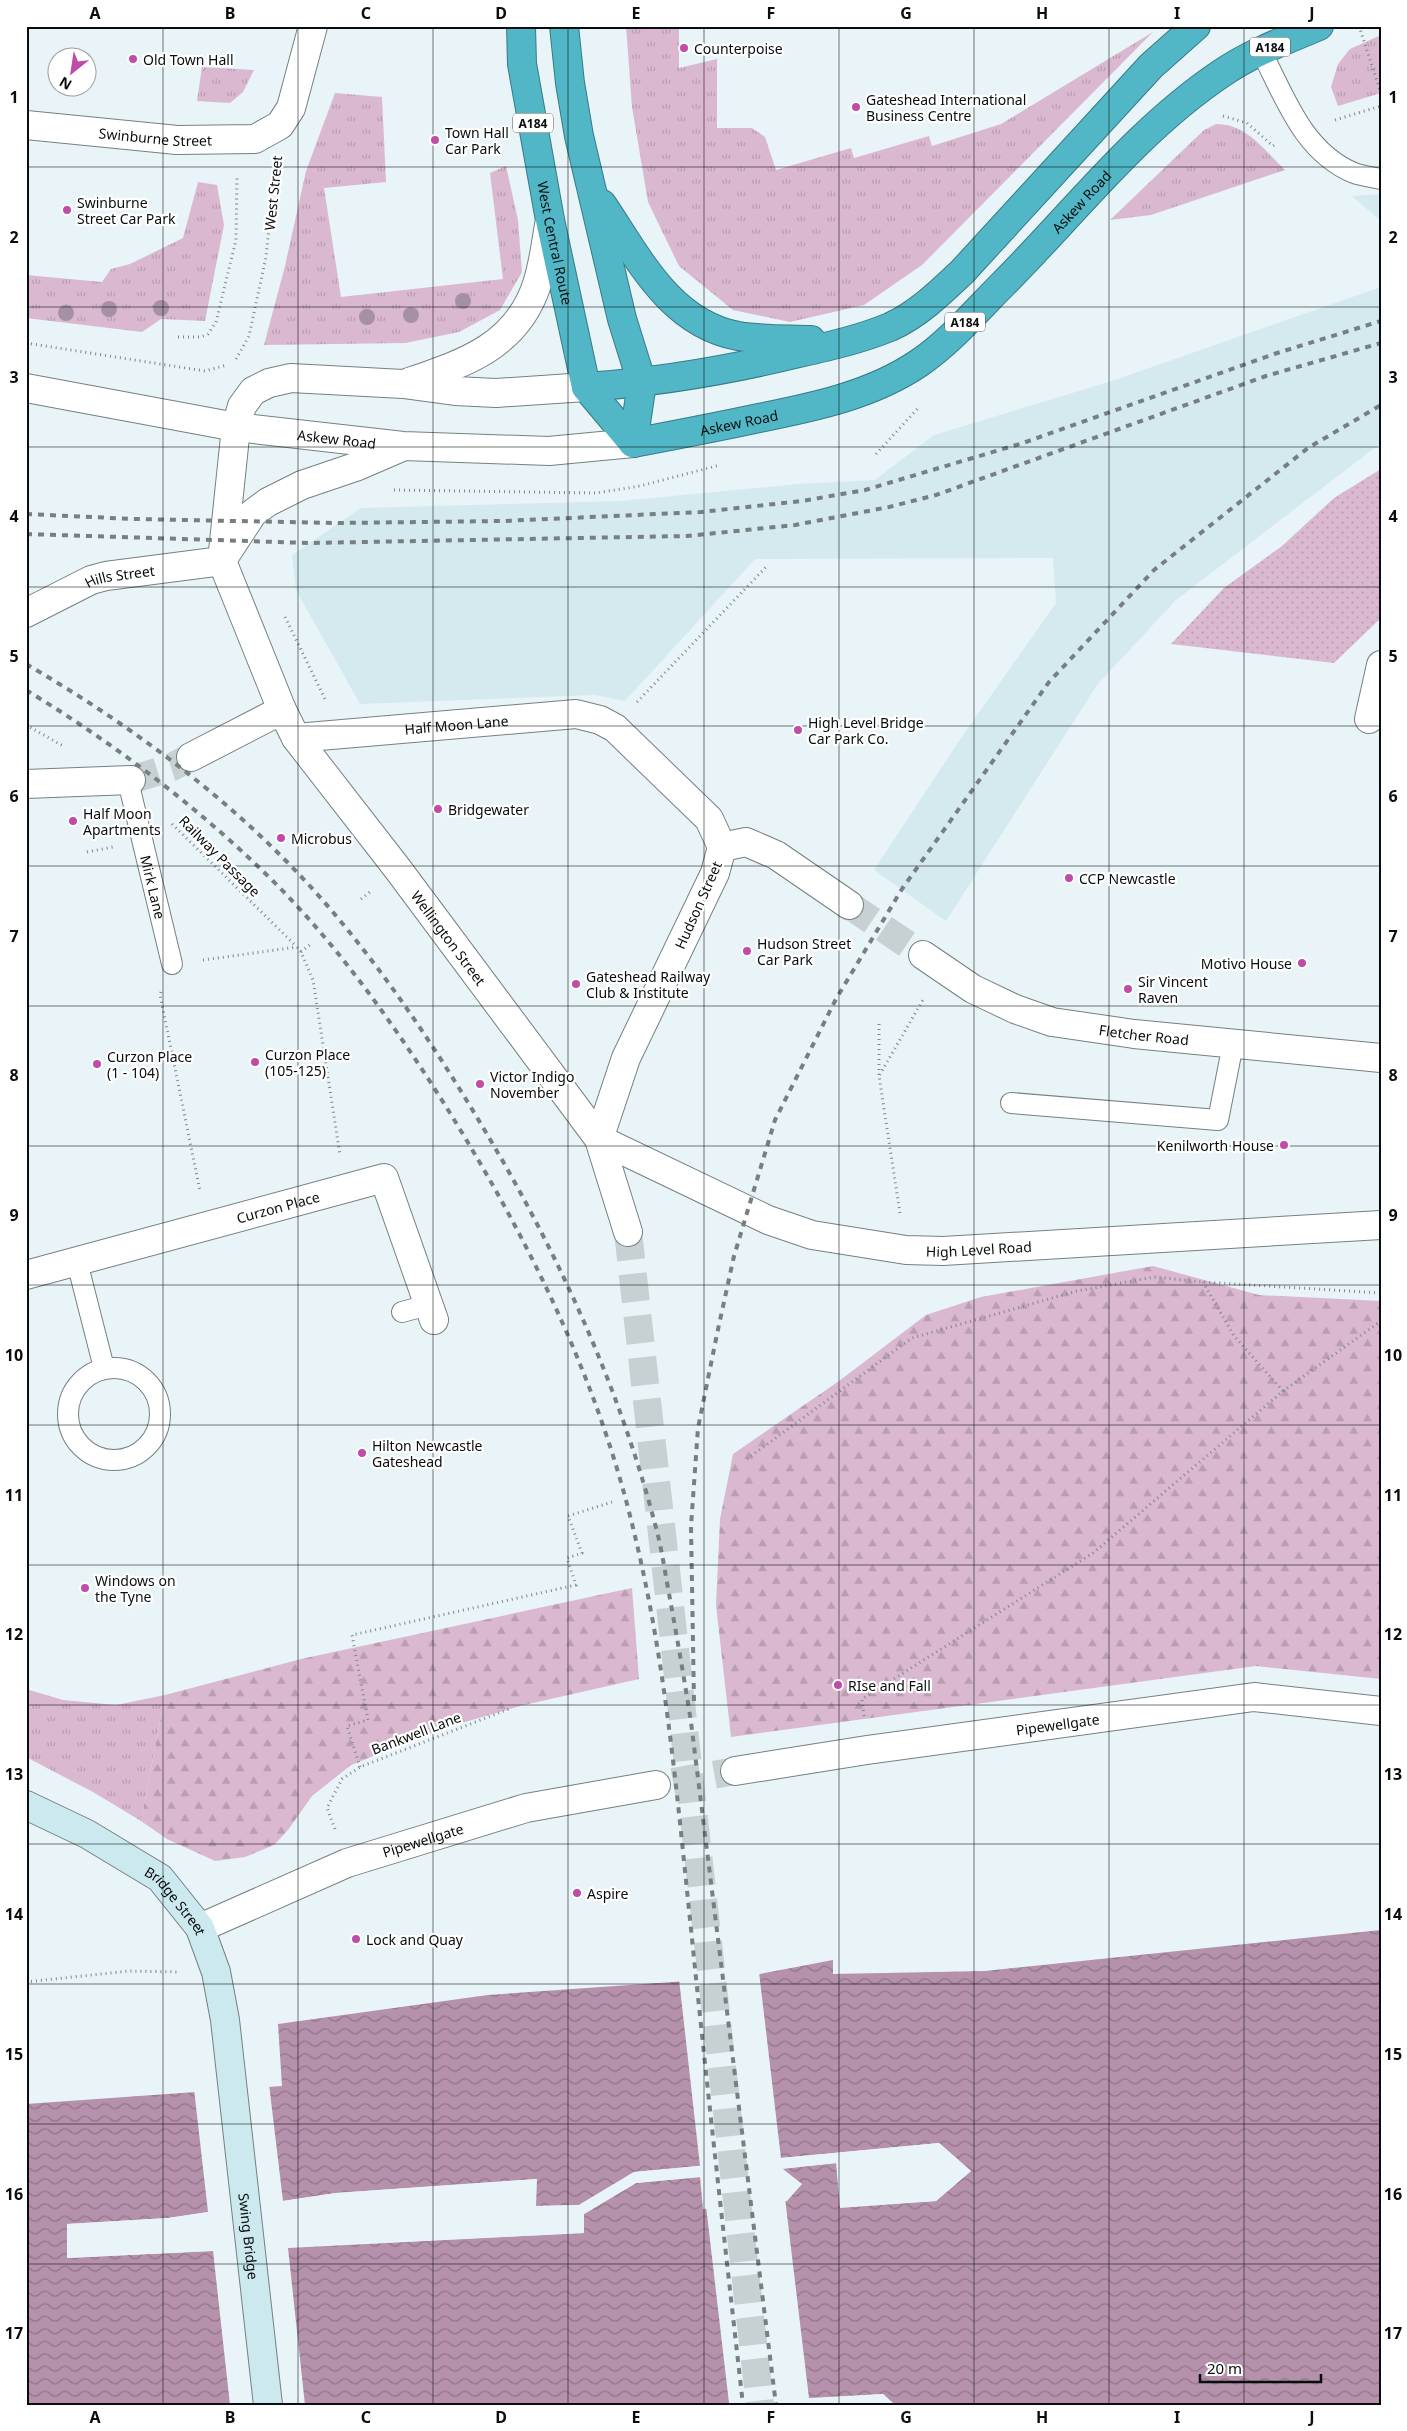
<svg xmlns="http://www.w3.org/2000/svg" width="1407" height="2431" font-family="'Noto Sans',sans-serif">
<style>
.built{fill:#d5eaee}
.grass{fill:url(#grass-tufts)}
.forest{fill:url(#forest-firs)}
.park{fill:url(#park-dots)}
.water{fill:url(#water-waves);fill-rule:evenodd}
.pier{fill:#e8f4f7;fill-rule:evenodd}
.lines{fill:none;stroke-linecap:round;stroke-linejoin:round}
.street-tunnel{stroke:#c7d1d4;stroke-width:28;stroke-dasharray:28 14;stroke-linecap:butt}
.lane-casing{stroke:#758082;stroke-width:22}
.street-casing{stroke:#758082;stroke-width:30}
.secondary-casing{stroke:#758082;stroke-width:30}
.highway-casing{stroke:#387b85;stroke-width:30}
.path{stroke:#7f8889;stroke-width:3;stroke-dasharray:1 4;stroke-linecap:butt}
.lane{stroke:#fff;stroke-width:20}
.street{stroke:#fff;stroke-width:28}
.secondary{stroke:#cbe9ee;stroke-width:28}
.highway{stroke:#51b6c6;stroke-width:28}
.rail{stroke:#777f80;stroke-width:4;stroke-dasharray:6 6;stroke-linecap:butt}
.tree{fill:#a590a6}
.grid{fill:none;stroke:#090d0d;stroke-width:1;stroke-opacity:0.55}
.poi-dot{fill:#bf4da8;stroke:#fff;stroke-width:2}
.labels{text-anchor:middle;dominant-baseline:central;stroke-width:4.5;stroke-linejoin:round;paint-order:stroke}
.shield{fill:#fff;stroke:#535656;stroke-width:1}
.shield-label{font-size:12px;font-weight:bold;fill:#090d0d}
.poi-label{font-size:14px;fill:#090d0d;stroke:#fff;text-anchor:start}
.street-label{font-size:14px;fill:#090d0d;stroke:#fff}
.neatline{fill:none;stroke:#090d0d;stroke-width:2}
.grid-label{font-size:16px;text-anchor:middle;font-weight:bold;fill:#090d0d}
</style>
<defs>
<pattern id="grass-tufts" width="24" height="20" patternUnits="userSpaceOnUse" patternTransform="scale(1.25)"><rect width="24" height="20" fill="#dab8d0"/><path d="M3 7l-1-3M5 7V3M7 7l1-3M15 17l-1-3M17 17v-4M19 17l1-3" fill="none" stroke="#ba9db1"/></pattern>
<pattern id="forest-firs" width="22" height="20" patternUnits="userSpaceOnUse" patternTransform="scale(1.25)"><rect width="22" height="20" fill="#dab8d0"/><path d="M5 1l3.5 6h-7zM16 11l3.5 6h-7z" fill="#ba9db1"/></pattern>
<pattern id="park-dots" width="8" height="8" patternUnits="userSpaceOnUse" patternTransform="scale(1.25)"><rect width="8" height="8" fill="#dab8d0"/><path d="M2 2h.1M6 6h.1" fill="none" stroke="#ba9db1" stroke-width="1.8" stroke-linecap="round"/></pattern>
<pattern id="water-waves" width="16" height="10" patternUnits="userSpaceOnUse" patternTransform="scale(1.25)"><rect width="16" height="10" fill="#b591ab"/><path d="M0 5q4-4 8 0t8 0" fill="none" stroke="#91758a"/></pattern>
</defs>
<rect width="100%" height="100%" fill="#e8f4f7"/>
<!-- built -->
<g class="built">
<polygon points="1381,194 1381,221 1352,196"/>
<polygon points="1381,287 1381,443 1176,600 1097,685 946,921 874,870 957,744 1056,603 1053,558 755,559 625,701 595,695 360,704 296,590 292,555 361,508 621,501 798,484 875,480 934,435 1112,381"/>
</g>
<!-- grass -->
<g class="grass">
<polygon points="626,26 679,26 679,68 717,59 717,128 752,128 765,137 776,170 851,148 854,158 929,136 932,146 1001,124 1153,32 922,265 864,305 790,322 733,310 679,266 648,202 632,107"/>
<polygon points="1381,35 1381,93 1338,106 1331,87 1338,64 1350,49"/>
<polygon points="202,67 254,70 243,92 230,103 197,101"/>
<polygon points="335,93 382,97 386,182 324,188 341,297 503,279 490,173 506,166 518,220 522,272 500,310 459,332 405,343 264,345 285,266 306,171"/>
<path d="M1216,124C1247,124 1264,150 1285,170L1151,215L1110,220L1204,130Z"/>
<polygon points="198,182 217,185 224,225 205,321 161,319 142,332 26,318 26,275 102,282 111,269 130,264 183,238"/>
<polygon points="26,1689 63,1700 116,1705 165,1695 141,1821 93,1792 26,1757"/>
</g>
<!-- forest -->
<g class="forest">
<polygon points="1153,1266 1259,1295 1381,1301 1381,1679 1256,1666 731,1737 716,1605 720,1519 733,1454 839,1381 926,1315 981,1297"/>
<polygon points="632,1588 639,1679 524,1705 444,1728 351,1765 312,1796 288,1830 274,1845 245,1857 215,1861 167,1839 141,1821 165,1695 301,1659"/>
</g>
<!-- park -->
<polygon class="park" points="1381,469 1381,618 1334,663 1171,644 1224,588 1282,546 1334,498"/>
<!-- water -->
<path class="water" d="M1381,1930V2405H895L883,2394L713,2405H26V2104L282,2086L278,2024L488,1995L744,1977L833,1960V1974L985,1971ZM939,2143L971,2171L936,2201L841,2207L837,2163L636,2183L584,2214V2233L67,2258V2224L168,2218L336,2193L536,2179V2206L579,2205L634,2172ZM783,2169L802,2184L787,2201L703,2209L700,2177Z"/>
<!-- pier -->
<g class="pier">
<path d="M759,1972L781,2158L939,2143L971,2171L936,2201L840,2208L836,2163L782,2169V2172L702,2179L703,2184L702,2177L636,2183L584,2214V2233L288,2248L305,2405H230L213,2251L67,2258V2224L168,2218L208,2212L194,2089L269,2084L283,2201L336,2193L537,2179L536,2206L579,2205L634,2172L700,2166L679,1979ZM938,2146L967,2171L935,2199L843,2205L839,2163L837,2161L635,2181L582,2212V2231L69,2255V2226L169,2221L337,2196L534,2181L535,2208L580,2207L635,2175Z"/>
<polygon points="785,2198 809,2398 883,2394 895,2405 891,2405 882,2396 751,2405 713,2405 729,2403 706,2206"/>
</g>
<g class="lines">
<!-- street-tunnel -->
<g class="street-tunnel">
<polyline points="131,780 172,767 191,757"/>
<polyline points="849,905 923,955"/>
<polyline points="628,1232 760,2405"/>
<polyline points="673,1782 735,1771"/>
</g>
<!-- lane casing -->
<g class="lane-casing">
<g id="lane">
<path d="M1261,51C1285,97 1303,152 1354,173C1362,176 1372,177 1381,179"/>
<path id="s1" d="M128,781L172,964"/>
<polyline points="1011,1103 1218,1120 1233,1044"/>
<polyline points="77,1262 104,1368"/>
<polyline points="402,1312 428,1305"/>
<circle cx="114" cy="1414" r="46"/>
</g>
</g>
<!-- street casing -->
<g class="street-casing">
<g id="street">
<path id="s2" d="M26,125L177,140L255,139L280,125L291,108L313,26"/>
<path d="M409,382C465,363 517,346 537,284C544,263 546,240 550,220"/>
<path id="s3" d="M586,387L496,393L455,391L403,384L291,378L269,383L253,391L242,406L236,427L222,561L282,710L296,738L397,868L599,1139L628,1232"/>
<path id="s4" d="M26,388L236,427L403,446L549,451L633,443"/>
<polyline points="224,557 253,513 268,502 302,485 358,466 402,447"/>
<path id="s5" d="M26,613L91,580L106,576L222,561"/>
<polyline points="1369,719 1381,665"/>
<path id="s6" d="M296,738L576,714L600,720L615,728L709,819L722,847L715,873L626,1058L599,1139"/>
<polyline points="191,757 282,710"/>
<polyline points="26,784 131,780"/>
<polyline points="722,847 746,842 776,855 849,905"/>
<path id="s7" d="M923,955L973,989L1015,1009L1052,1022L1134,1034L1381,1058"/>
<path id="s8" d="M599,1139L768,1220L812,1235L906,1250L943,1251L1381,1225"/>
<path id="s9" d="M26,1275L384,1178L434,1320"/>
<path id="s10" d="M735,1771L867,1750L1254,1697L1381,1711"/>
<path id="s11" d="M200,1928L347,1863L526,1808L656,1785"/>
</g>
</g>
<!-- secondary casing -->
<g class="secondary-casing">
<g id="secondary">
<path id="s12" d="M26,1805L87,1834L160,1878L200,1928L216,1972L225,2020L268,2405"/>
</g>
</g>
<!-- highway casing -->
<g class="highway-casing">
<g id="highway">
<path id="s13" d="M521,26L522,64L550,220L586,387L633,443"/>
<polyline points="564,26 570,83 579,136 622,319 642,383 633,443"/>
<path d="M602,204C638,257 669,323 738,336C762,340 787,339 811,340"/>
<path d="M586,387C658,382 729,370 799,353C830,346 861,339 890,327C917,315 940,293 962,272L1151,66L1196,26"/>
<path id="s14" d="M633,443C675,435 717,427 759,418C814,407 872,395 919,363C951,341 977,310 1004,283C1075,212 1137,130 1222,73C1251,53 1286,40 1319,26"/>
</g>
</g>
<!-- path -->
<g class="path">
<polyline points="1359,26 1381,93"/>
<polyline points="1223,116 1247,123 1273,146 1276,144"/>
<polyline points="1335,120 1381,106"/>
<polyline points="178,337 201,337 208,334 216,322 236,240 237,175"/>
<polyline points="26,343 205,371 227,365"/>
<polyline points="236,359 249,336 266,257 275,168"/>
<polyline points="876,454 920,406"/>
<polyline points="394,490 596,493 640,486 720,465"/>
<polyline points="285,617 326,701"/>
<polyline points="637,702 766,567"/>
<polyline points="26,725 65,747"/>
<polyline points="172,824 296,946"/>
<polyline points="87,852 113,847"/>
<polyline points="361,899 370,892"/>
<polyline points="301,952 311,944"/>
<polyline points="203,960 297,947 301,952 313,980 340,1155"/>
<polyline points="161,992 160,995 200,1191"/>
<polyline points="879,1075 879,1024"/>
<polyline points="900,1213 879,1076 924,998"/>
<polyline points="1283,1391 1381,1321"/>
<polyline points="747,1459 912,1338 1077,1291 1154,1277 1203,1282 1381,1293"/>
<polyline points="864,1716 862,1699 1093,1553 1283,1391 1234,1336 1203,1282"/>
<polyline points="360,1767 347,1726 368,1720 352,1635 576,1585 567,1558 582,1553 568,1516 612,1502"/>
<polyline points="335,1829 327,1808 342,1779 360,1767 509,1709"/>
<polyline points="26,1982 129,1971 178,1972"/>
</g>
<!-- lane -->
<use href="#lane" class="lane"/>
<!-- street -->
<use href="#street" class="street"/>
<!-- secondary -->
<use href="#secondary" class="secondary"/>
<!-- highway -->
<use href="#highway" class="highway"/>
<!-- rail -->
<g class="rail">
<polyline points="26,514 134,519 338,523 504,521 701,512 802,501 865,490 1023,443 1274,354 1381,321"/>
<polyline points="26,534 309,543 687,536 795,525 889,507 936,495 1266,376 1381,343"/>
<path d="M26,664C143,732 256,818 342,923C404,998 456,1080 505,1165C569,1278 622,1398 655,1524C661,1545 664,1566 668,1588C676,1632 684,1677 691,1722L776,2405"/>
<path d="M26,690C115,744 199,808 273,881C340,948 395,1026 445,1105C528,1238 598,1379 634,1532C666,1663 677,1796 691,1929C707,2087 725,2246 743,2405"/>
<polyline points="694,1701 691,1526 698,1428 717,1334 734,1256 775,1120 836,999 902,889 1049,682 1154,570 1308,448 1381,405"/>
</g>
</g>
<!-- trees -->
<g class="tree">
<circle cx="463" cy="301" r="8"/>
<circle cx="161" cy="308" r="8"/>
<circle cx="109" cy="309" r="8"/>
<circle cx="66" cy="313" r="8"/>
<circle cx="411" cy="315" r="8"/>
<circle cx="367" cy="317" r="8"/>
</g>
<!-- grid -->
<path class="grid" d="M163,26V2405M298,26V2405M433,26V2405M568,26V2405M704,26V2405M839,26V2405M974,26V2405M1109,26V2405M1244,26V2405M26,167H1381M26,307H1381M26,447H1381M26,587H1381M26,726H1381M26,866H1381M26,1006H1381M26,1146H1381M26,1285H1381M26,1425H1381M26,1565H1381M26,1705H1381M26,1844H1381M26,1984H1381M26,2124H1381M26,2264H1381"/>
<!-- markers -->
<g class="poi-dot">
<circle cx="684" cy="48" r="5"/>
<circle cx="133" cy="59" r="5"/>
<circle cx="856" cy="107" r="5"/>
<circle cx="435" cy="140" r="5"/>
<circle cx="67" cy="210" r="5"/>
<circle cx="798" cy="730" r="5"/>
<circle cx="438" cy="809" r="5"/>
<circle cx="73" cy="821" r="5"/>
<circle cx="281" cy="838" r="5"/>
<circle cx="1069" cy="878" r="5"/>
<circle cx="747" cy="951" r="5"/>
<circle cx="1302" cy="963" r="5"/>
<circle cx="576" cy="984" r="5"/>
<circle cx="1128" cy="989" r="5"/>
<circle cx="255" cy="1062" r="5"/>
<circle cx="97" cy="1064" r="5"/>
<circle cx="480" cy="1084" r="5"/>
<circle cx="1284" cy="1145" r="5"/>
<circle cx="362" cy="1453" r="5"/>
<circle cx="85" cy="1588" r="5"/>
<circle cx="838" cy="1685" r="5"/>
<circle cx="577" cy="1893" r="5"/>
<circle cx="356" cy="1939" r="5"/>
</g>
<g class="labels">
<!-- shield labels -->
<g class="shield">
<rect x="1250" y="37.5" width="40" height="19" rx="4"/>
<rect x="513" y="113.5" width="40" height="19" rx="4"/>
<rect x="945" y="312.5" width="40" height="19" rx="4"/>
</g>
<g class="shield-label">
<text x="1270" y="47">A184</text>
<text x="533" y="123">A184</text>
<text x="965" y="322">A184</text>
</g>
<!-- poi labels -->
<g class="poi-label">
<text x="694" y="48">Counterpoise</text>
<text x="143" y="59">Old Town Hall</text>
<text x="866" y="99">Gateshead International<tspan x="866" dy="16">Business Centre</tspan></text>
<text x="445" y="132">Town Hall<tspan x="445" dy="16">Car Park</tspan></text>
<text x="77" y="202">Swinburne<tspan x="77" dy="16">Street Car Park</tspan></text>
<text x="808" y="722">High Level Bridge<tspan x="808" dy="16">Car Park Co.</tspan></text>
<text x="448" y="809">Bridgewater</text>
<text x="83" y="813">Half Moon<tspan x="83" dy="16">Apartments</tspan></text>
<text x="291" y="838">Microbus</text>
<text x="1079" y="878">CCP Newcastle</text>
<text x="757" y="943">Hudson Street<tspan x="757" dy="16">Car Park</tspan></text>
<text x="1292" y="963" text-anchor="end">Motivo House</text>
<text x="586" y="976">Gateshead Railway<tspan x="586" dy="16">Club &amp; Institute</tspan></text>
<text x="1138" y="981">Sir Vincent<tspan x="1138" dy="16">Raven</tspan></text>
<text x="265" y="1054">Curzon Place<tspan x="265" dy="16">(105-125)</tspan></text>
<text x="107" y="1056">Curzon Place<tspan x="107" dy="16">(1 - 104)</tspan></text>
<text x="490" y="1076">Victor Indigo<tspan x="490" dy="16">November</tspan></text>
<text x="1274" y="1145" text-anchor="end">Kenilworth House</text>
<text x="372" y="1445">Hilton Newcastle<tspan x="372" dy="16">Gateshead</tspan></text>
<text x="95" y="1580">Windows on<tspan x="95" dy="16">the Tyne</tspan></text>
<text x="848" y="1685">RIse and Fall</text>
<text x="587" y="1893">Aspire</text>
<text x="366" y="1939">Lock and Quay</text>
</g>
<!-- street labels -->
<g class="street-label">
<text stroke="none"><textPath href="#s2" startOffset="130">Swinburne Street</textPath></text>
<text transform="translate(273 193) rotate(-84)">West Street</text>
<text stroke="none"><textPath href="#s14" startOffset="528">Askew Road</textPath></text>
<text stroke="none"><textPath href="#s13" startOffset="220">West Central Route</textPath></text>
<text stroke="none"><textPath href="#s14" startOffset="108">Askew Road</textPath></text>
<text stroke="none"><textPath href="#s4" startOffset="315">Askew Road</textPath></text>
<text stroke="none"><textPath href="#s5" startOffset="102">Hills Street</textPath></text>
<text stroke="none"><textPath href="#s6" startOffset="161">Half Moon Lane</textPath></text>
<text transform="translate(220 856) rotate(45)">Railway Passage</text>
<text stroke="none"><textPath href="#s1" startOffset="109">Mirk Lane</textPath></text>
<text transform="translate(698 905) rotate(-66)">Hudson Street</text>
<text stroke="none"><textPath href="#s3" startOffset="955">Wellington Street</textPath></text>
<text stroke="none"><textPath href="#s7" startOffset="239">Fletcher Road</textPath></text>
<text stroke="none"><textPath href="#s9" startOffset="261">Curzon Place</textPath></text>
<text stroke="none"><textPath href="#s8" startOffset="402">High Level Road</textPath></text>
<text stroke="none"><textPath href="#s10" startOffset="326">Pipewellgate</textPath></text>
<text transform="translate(416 1733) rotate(-21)">Bankwell Lane</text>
<text stroke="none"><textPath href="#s11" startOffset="240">Pipewellgate</textPath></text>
<text stroke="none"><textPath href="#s12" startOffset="180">Bridge Street</textPath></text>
<text stroke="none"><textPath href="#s12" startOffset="530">Swing Bridge</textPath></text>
</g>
</g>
<!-- border -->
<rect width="1407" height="2431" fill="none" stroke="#ffffff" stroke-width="55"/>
<!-- north arrow -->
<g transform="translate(72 72) rotate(210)"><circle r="24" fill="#ffffff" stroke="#9d9e9e"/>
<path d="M0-4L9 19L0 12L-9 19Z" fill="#bf4da8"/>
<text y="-8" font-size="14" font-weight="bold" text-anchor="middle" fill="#090d0d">N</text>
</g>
<!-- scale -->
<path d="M1200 2374v8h121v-8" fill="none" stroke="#090d0d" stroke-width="2.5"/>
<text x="1207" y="2374" font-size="15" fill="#090d0d" stroke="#ffffff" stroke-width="4" paint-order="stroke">20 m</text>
<rect x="28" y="28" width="1352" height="2376" class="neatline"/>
<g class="grid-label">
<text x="95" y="19">A</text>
<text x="230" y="19">B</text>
<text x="366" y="19">C</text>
<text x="501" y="19">D</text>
<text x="636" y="19">E</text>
<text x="771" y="19">F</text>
<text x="906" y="19">G</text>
<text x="1042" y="19">H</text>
<text x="1177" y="19">I</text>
<text x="1312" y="19">J</text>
<text x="14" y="103">1</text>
<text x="1393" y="103">1</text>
<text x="14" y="243">2</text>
<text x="1393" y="243">2</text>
<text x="14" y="383">3</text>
<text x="1393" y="383">3</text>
<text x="14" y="522">4</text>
<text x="1393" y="522">4</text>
<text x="14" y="662">5</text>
<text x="1393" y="662">5</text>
<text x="14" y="802">6</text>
<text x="1393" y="802">6</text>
<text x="14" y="942">7</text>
<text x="1393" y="942">7</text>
<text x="14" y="1081">8</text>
<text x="1393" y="1081">8</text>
<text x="14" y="1221">9</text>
<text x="1393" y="1221">9</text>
<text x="14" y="1361">10</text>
<text x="1393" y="1361">10</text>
<text x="14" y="1501">11</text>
<text x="1393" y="1501">11</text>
<text x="14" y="1640">12</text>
<text x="1393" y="1640">12</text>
<text x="14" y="1780">13</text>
<text x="1393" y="1780">13</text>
<text x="14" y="1920">14</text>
<text x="1393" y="1920">14</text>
<text x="14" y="2060">15</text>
<text x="1393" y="2060">15</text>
<text x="14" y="2200">16</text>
<text x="1393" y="2200">16</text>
<text x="14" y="2339">17</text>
<text x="1393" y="2339">17</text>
<text x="95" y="2423">A</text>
<text x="230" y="2423">B</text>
<text x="366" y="2423">C</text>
<text x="501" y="2423">D</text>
<text x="636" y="2423">E</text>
<text x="771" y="2423">F</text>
<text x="906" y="2423">G</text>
<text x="1042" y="2423">H</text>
<text x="1177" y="2423">I</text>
<text x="1312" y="2423">J</text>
</g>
</svg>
